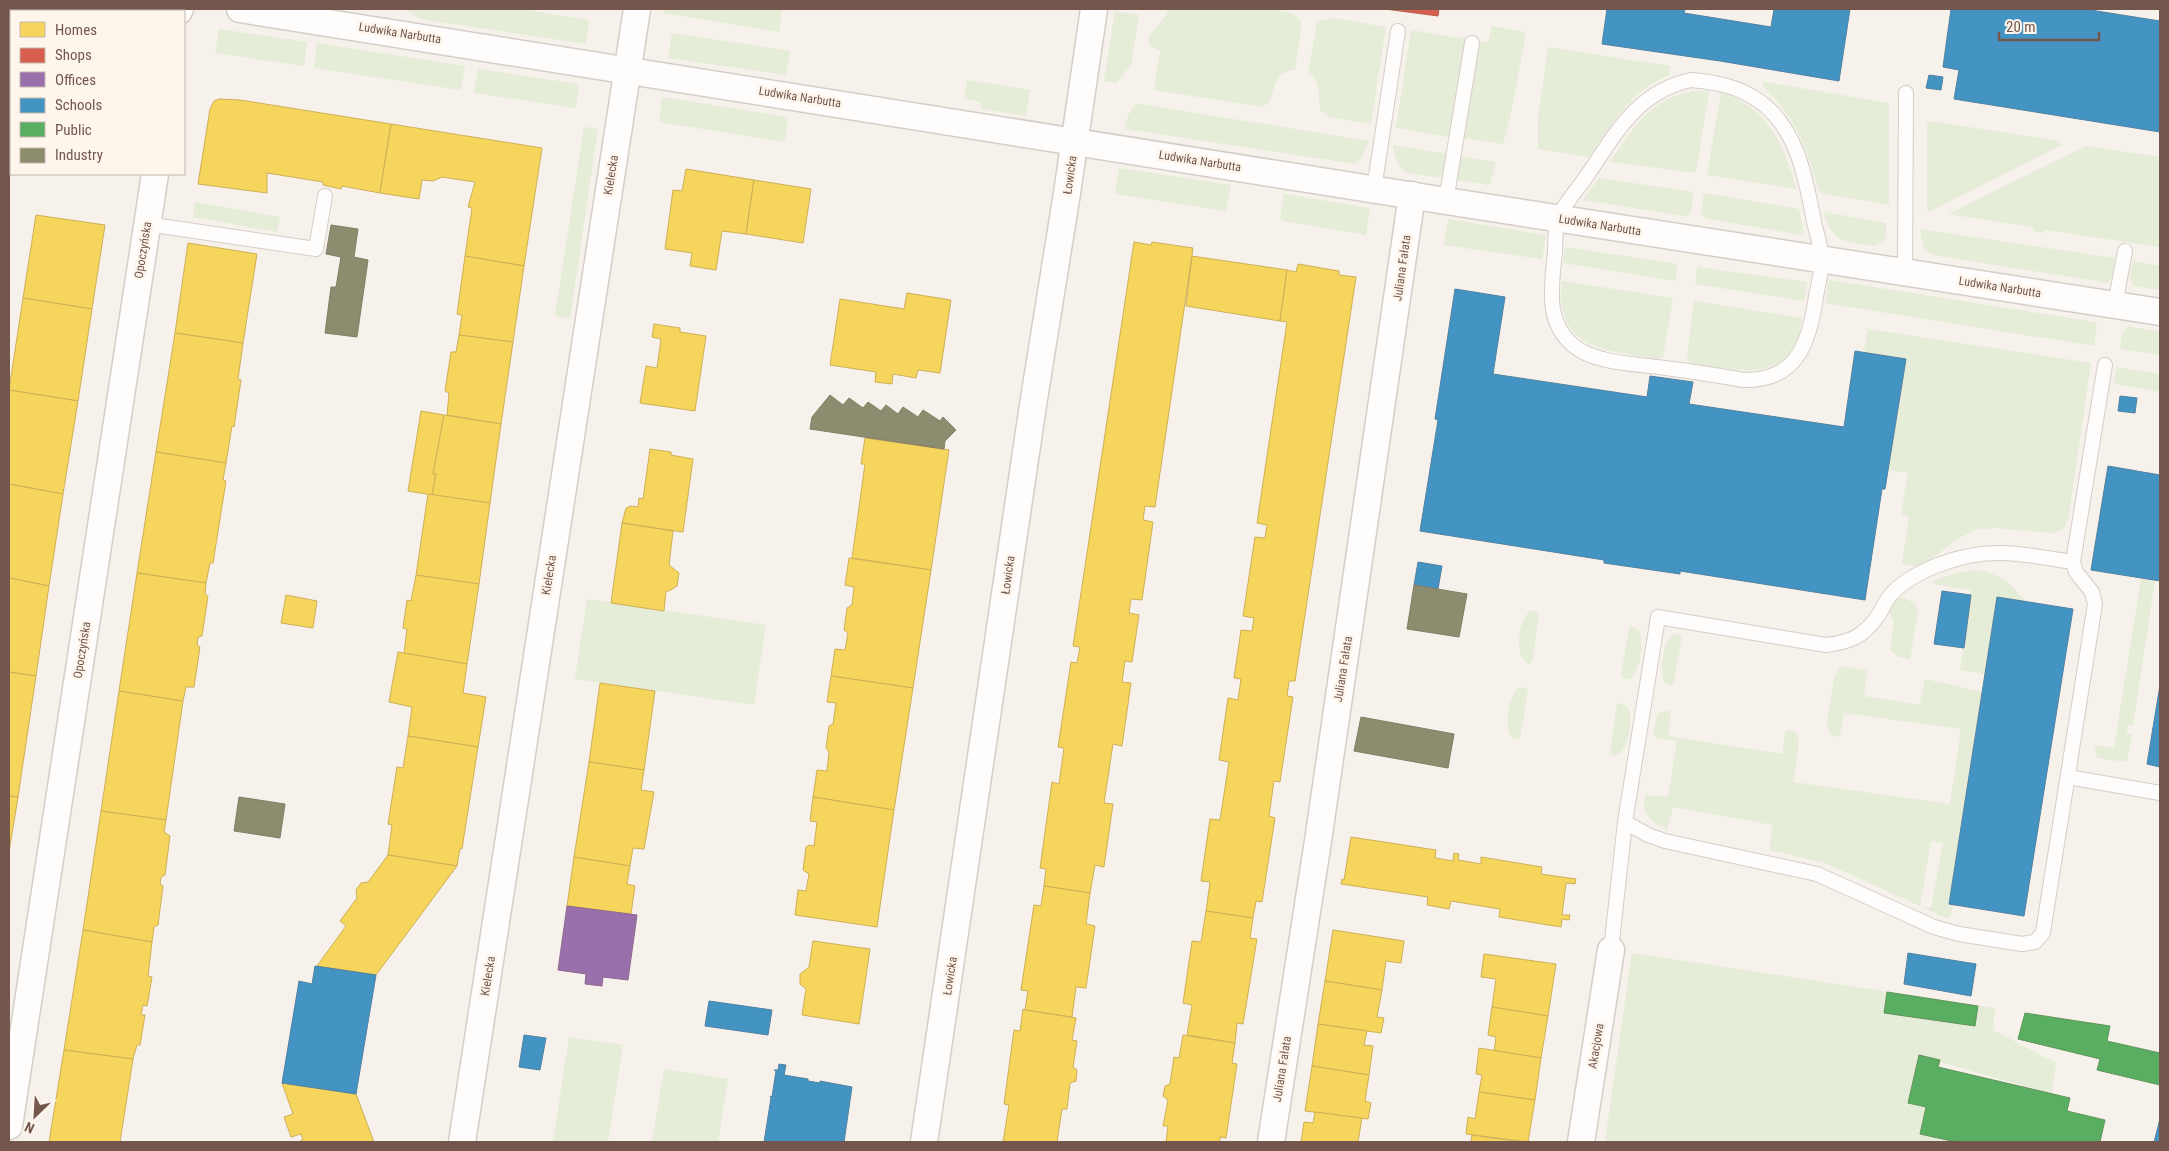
<svg xmlns="http://www.w3.org/2000/svg" width="2169" height="1151" font-family="'Roboto Condensed',sans-serif">
<style>
.green{fill:#e5ecd7;fill-rule:evenodd}
.homes{fill:#f6d55c;stroke:#cfaf58}
.shops{fill:#d6604d;stroke:#b85d4d}
.offices{fill:#9970ab;stroke:#8e688f}
.schools{fill:#4393c3;stroke:#5181a0}
.public{fill:#5aae61;stroke:#62945b}
.industry{fill:#8c8c6e;stroke:#847c64}
.lines{fill:none;stroke-linecap:round;stroke-linejoin:round}
.service-casing{stroke:#d5cdc8;stroke-width:16}
.minor-casing{stroke:#d5cdc8;stroke-width:29}
.service{stroke:#fefdfc;stroke-width:14}
.minor{stroke:#fefdfc;stroke-width:26}
.labels{text-anchor:middle;dominant-baseline:central;stroke-width:5;stroke-linejoin:round;paint-order:stroke}
.street-label{font-size:12px;fill:#73574d;stroke:#fef6ed}
</style>
<rect width="100%" height="100%" fill="#f6f1eb"/>
<!-- green -->
<g class="green">
<polygon points="13,9 108,9 124,11 13,11"/>
<polygon points="406,9 519,9 589,20 586,44 420,19"/>
<polygon points="664,9 782,9 779,32 663,13"/>
<path d="M1169,9H1271L1292,13L1301,21V27L1295,70C1274,71 1275,89 1269,103L1262,107L1154,90L1160,51L1150,46L1148,37L1165,17Z"/>
<polygon points="1115,11 1139,15 1131,65 1116,83 1104,81"/>
<path d="M1333,18L1386,27L1371,124L1328,117L1321,111C1316,97 1324,82 1308,73L1317,24L1321,20Z"/>
<polygon points="1492,26 1526,32 1511,114 1503,144 1463,138 1479,41 1488,42"/>
<polygon points="219,29 307,42 304,66 215,53"/>
<polygon points="1411,30 1466,39 1450,137 1396,128"/>
<polygon points="672,33 790,51 786,75 668,58"/>
<polygon points="317,43 465,66 461,90 314,68"/>
<path d="M1548,47L1670,66V75C1632,88 1610,126 1589,157L1538,149V118Z"/>
<polygon points="478,69 579,84 576,108 474,93"/>
<polygon points="967,80 1030,90 1026,116 982,109 980,102 964,99"/>
<path d="M1764,82L1889,103V205L1820,193C1808,152 1796,116 1763,87Z"/>
<path d="M1693,91H1709L1696,173L1610,162C1635,127 1648,100 1693,91Z"/>
<path d="M1721,92C1771,110 1781,142 1797,189L1707,175Z"/>
<polygon points="662,97 788,117 785,142 659,122"/>
<polygon points="1136,104 1140,104 1369,141 1362,157 1355,164 1125,129 1128,115"/>
<polygon points="1930,121 2059,141 2062,145 1931,211 1927,211 1927,124"/>
<polygon points="584,127 598,129 570,319 555,316"/>
<path d="M1393,145L1448,154L1443,178L1407,173C1397,166 1394,157 1393,145Z"/>
<polygon points="2086,146 2160,157 2160,247 2045,230 2042,233 2035,232 2032,227 1948,214"/>
<polygon points="1460,156 1496,162 1490,185 1456,180"/>
<polygon points="1119,168 1231,185 1226,211 1115,194"/>
<polygon points="1599,178 1694,192 1690,214 1685,216 1583,200"/>
<polygon points="1704,193 1799,209 1804,232 1802,235 1707,219 1701,214"/>
<polygon points="1284,194 1370,208 1366,235 1283,221 1280,218"/>
<polygon points="195,202 280,217 277,232 193,217"/>
<path d="M1824,212L1886,223V238L1875,246C1848,242 1831,243 1824,212Z"/>
<polygon points="1448,219 1546,235 1542,259 1444,245"/>
<polygon points="1920,229 2115,258 2112,276 2108,283 1933,255 1924,250"/>
<polygon points="1565,247 1678,264 1675,281 1563,263"/>
<polygon points="2133,261 2160,266 2160,290 2134,286 2129,278"/>
<polygon points="1697,267 1807,282 1804,301 1695,284"/>
<polygon points="1829,280 2095,322 2097,327 2094,346 1825,303"/>
<path d="M1562,281L1673,298L1663,357L1657,359C1606,350 1554,350 1562,281Z"/>
<path d="M1694,301L1802,318C1793,386 1742,371 1692,363L1689,362L1687,357Z"/>
<polygon points="2128,326 2160,332 2160,355 2120,349 2122,334"/>
<polygon points="1868,329 2091,363 2068,521 2064,528 2054,533 1994,528 1974,530 1956,540 1921,567 1902,564 1909,516 1901,515 1908,473 1888,470 1906,359 1864,352"/>
<polygon points="2116,367 2160,374 2160,392 2114,384"/>
<path d="M1976,570C1999,573 2012,584 2026,602L1997,597L1985,674L1960,670L1971,590L1933,584V581L1952,574Z"/>
<polygon points="2141,579 2155,581 2133,725 2128,725 2127,734 2132,735 2127,762 2097,758 2095,745 2114,748"/>
<polygon points="1895,598 1905,598 1915,604 1918,612 1910,659 1898,657 1890,649 1894,621 1888,611"/>
<polygon points="587,599 766,625 754,705 575,679"/>
<path d="M1531,611H1537L1539,615L1532,662L1529,664C1513,657 1518,618 1531,611Z"/>
<path d="M1631,626L1639,631C1645,642 1640,671 1630,679H1624L1621,675L1629,628Z"/>
<path d="M1674,634H1679L1682,636L1673,686L1665,683C1658,674 1663,640 1674,634Z"/>
<path d="M1846,666L1867,671L1864,696L1920,705L1925,679L1982,692L1949,904L1953,905L1951,916L1946,918L1825,863L1769,850L1773,825L1673,807L1667,830L1651,820L1644,809L1645,795L1668,797L1677,741L1656,738L1653,735L1657,715L1663,711H1668L1671,713L1668,736L1782,754L1786,731L1789,729C1797,732 1798,735 1799,743L1793,782L1950,804L1961,729L1844,713L1840,735L1837,737C1831,736 1828,731 1827,725L1834,677L1839,668ZM1931,841L1943,843L1931,908L1920,906Z"/>
<path d="M1520,687L1526,688L1528,691L1520,738L1518,740L1511,737C1504,726 1508,693 1520,687Z"/>
<path d="M1620,703L1628,707C1634,719 1628,746 1619,755L1613,756L1610,752L1617,704Z"/>
<polygon points="1632,953 1995,1008 1993,1030 2056,1063 2052,1094 1919,1056 1908,1103 1926,1107 1920,1133 1956,1142 1605,1142"/>
<polygon points="569,1037 623,1045 608,1142 553,1142"/>
<polygon points="664,1069 728,1079 718,1142 652,1142"/>
</g>
<!-- homes -->
<g class="homes">
<polygon points="11,47 11,111 9,110 9,62"/>
<polygon points="219,99 240,100 391,124 380,193 342,186 341,189 323,185 323,182 267,173 267,193 198,184 210,109 214,101"/>
<polygon points="391,124 542,148 524,266 465,256 472,208 468,207 475,182 442,177 433,181 422,180 419,199 380,193"/>
<polygon points="686,169 754,180 746,234 722,231 716,270 690,266 692,253 665,249 673,190 682,191"/>
<polygon points="754,180 811,189 803,243 746,234"/>
<polygon points="36,215 105,225 92,309 23,298"/>
<polygon points="1134,242 1151,245 1152,242 1193,248 1155,507 1145,506 1143,520 1153,522 1142,600 1131,599 1129,613 1139,615 1132,662 1125,661 1122,682 1131,683 1122,746 1113,744 1104,803 1113,804 1104,867 1095,865 1090,893 1044,886 1046,869 1040,868 1052,782 1059,784 1064,748 1058,747 1071,662 1077,663 1080,647 1073,646"/>
<polygon points="188,243 257,254 243,343 175,333"/>
<polygon points="465,256 524,266 513,342 459,335 462,315 457,314"/>
<polygon points="1192,256 1287,270 1280,321 1186,306"/>
<polygon points="1298,264 1339,271 1339,275 1356,277 1295,681 1289,681 1287,696 1293,697 1280,782 1274,781 1269,816 1275,818 1262,902 1256,901 1253,918 1206,911 1210,882 1201,881 1210,819 1220,820 1229,762 1219,760 1228,698 1238,700 1241,679 1234,678 1241,630 1252,631 1254,618 1243,616 1255,537 1265,538 1267,525 1257,523 1287,322 1280,321 1287,270 1296,272"/>
<polygon points="907,293 951,300 940,373 918,370 916,378 893,374 892,384 875,382 876,372 830,365 840,299 904,309"/>
<polygon points="23,298 92,309 78,401 9,390"/>
<polygon points="654,324 680,328 680,332 706,336 695,411 640,403 646,366 657,368 661,339 652,337"/>
<polygon points="175,333 243,343 238,379 241,380 234,427 232,426 226,463 156,452"/>
<polygon points="459,335 513,342 501,424 447,415 449,393 445,391 451,352 456,352"/>
<polygon points="9,390 78,401 63,494 9,484"/>
<polygon points="421,411 444,415 433,474 436,474 432,495 408,491"/>
<polygon points="444,415 501,424 490,503 432,495 436,474 433,474"/>
<polygon points="865,438 949,450 931,570 852,558 865,464 861,464"/>
<polygon points="650,449 671,452 671,455 693,459 683,532 622,523 626,508 631,506 638,507 639,498 643,499"/>
<polygon points="156,452 226,463 223,480 226,481 213,563 210,563 206,583 137,573"/>
<polygon points="9,484 63,494 49,586 9,578"/>
<polygon points="428,494 490,503 479,584 416,575"/>
<polygon points="622,523 673,531 669,565 679,573 677,586 669,591 666,591 664,611 611,603"/>
<polygon points="849,558 931,570 913,688 831,676 835,649 845,650 848,633 844,630 847,608 852,605 854,587 845,585"/>
<polygon points="137,573 206,583 205,594 208,596 202,636 198,637 197,645 200,647 194,687 186,687 183,701 119,691"/>
<polygon points="416,575 479,584 467,664 404,653 407,629 403,628 407,600 411,601"/>
<polygon points="9,578 49,586 36,676 9,672"/>
<polygon points="286,595 317,601 313,628 281,623"/>
<polygon points="398,652 467,664 463,693 486,697 478,747 408,736 412,707 389,702"/>
<polygon points="9,672 36,676 18,797 9,796"/>
<polygon points="831,676 913,688 894,810 813,797 817,770 827,771 829,752 826,748 829,726 833,724 836,703 827,702"/>
<polygon points="600,683 655,691 644,770 589,762"/>
<polygon points="119,691 183,701 166,820 101,811"/>
<polygon points="408,736 478,747 462,849 460,848 457,866 388,855 392,825 388,824 397,767 403,768"/>
<polygon points="589,762 644,770 641,790 654,792 644,849 633,848 630,866 574,857"/>
<polygon points="9,796 18,797 9,852"/>
<polygon points="813,797 894,810 877,927 795,915 798,890 806,891 809,874 803,870 806,847 809,845 814,846 817,822 810,821"/>
<polygon points="101,811 166,820 164,832 170,836 165,875 161,877 160,884 163,886 158,925 154,927 152,942 83,930"/>
<polygon points="1351,837 1436,850 1435,858 1453,861 1454,853 1459,854 1458,860 1481,864 1481,857 1542,867 1541,874 1576,879 1575,884 1566,883 1562,915 1570,915 1569,920 1562,919 1561,927 1499,917 1500,909 1451,901 1449,909 1427,905 1428,897 1341,884 1342,879 1344,880"/>
<polygon points="388,855 457,866 376,975 317,966 346,926 340,921 357,898 356,890 361,883 368,882"/>
<polygon points="574,857 630,866 627,884 635,886 631,914 567,906"/>
<polygon points="1044,886 1090,893 1086,924 1095,926 1086,988 1076,987 1072,1017 1025,1010 1028,991 1021,990 1034,905 1041,906"/>
<polygon points="1206,911 1253,918 1250,938 1257,939 1243,1024 1237,1023 1235,1043 1187,1035 1192,1005 1183,1003 1192,941 1201,942"/>
<polygon points="83,930 152,942 148,976 152,977 147,1006 143,1005 141,1015 145,1015 140,1045 137,1045 133,1059 64,1050"/>
<polygon points="1333,930 1404,941 1401,963 1386,961 1382,990 1325,981"/>
<polygon points="813,941 870,949 859,1024 802,1015 806,989 800,984 800,974 809,967"/>
<polygon points="1484,954 1556,964 1548,1016 1492,1007 1496,979 1481,977"/>
<polygon points="1325,981 1382,990 1377,1017 1384,1018 1381,1033 1318,1024"/>
<polygon points="1492,1007 1548,1016 1541,1058 1494,1051 1496,1037 1488,1035"/>
<polygon points="1023,1009 1025,1010 1076,1018 1072,1040 1077,1041 1073,1067 1077,1070 1076,1081 1070,1083 1067,1109 1062,1109 1057,1142 1003,1142 1009,1105 1004,1104 1014,1030 1020,1031"/>
<polygon points="1318,1024 1367,1031 1364,1045 1373,1046 1369,1075 1312,1066"/>
<polygon points="1183,1035 1235,1043 1232,1063 1237,1064 1226,1138 1220,1137 1220,1142 1166,1142 1168,1126 1163,1126 1168,1100 1163,1096 1165,1086 1170,1084 1174,1057 1179,1058"/>
<polygon points="1479,1048 1541,1058 1535,1100 1479,1092 1482,1075 1476,1074"/>
<polygon points="64,1050 133,1059 120,1142 49,1142"/>
<polygon points="1312,1066 1369,1075 1365,1101 1371,1103 1368,1119 1305,1111"/>
<polygon points="282,1083 356,1094 374,1142 299,1142 303,1139 301,1134 291,1137 284,1117 293,1114"/>
<polygon points="1479,1092 1535,1100 1528,1142 1466,1134 1468,1117 1475,1119"/>
<polygon points="1315,1112 1362,1118 1358,1142 1301,1142 1304,1122 1313,1123"/>
<polygon points="1472,1135 1520,1142 1471,1142"/>
</g>
<!-- shops -->
<polygon class="shops" points="1385,9 1439,9 1438,16"/>
<!-- offices -->
<polygon class="offices" points="567,906 637,915 628,980 603,977 602,986 585,984 586,974 558,970"/>
<!-- schools -->
<g class="schools">
<polygon points="1607,9 1685,9 1684,13 1771,27 1774,9 1850,9 1839,81 1720,61 1602,44"/>
<polygon points="1951,9 2084,9 2160,21 2160,132 1954,99 1959,70 1943,67"/>
<polygon points="1929,75 1943,77 1941,90 1926,88"/>
<polygon points="1455,289 1505,297 1493,374 1647,397 1650,376 1693,382 1689,404 1844,427 1855,351 1906,359 1885,489 1882,489 1865,600 1680,571 1680,574 1604,563 1604,560 1420,531 1438,420 1435,419"/>
<polygon points="2120,396 2137,398 2135,413 2118,411"/>
<polygon points="2108,466 2160,475 2160,581 2091,570"/>
<polygon points="1418,562 1442,566 1438,589 1414,585"/>
<polygon points="1942,591 1971,595 1964,648 1934,644"/>
<polygon points="1997,597 2073,609 2024,916 1949,904"/>
<polygon points="2160,685 2160,767 2147,764"/>
<polygon points="1908,953 1976,964 1971,996 1904,984"/>
<polygon points="315,966 376,975 356,1094 282,1083 299,981 312,984"/>
<polygon points="709,1001 772,1010 768,1035 705,1026"/>
<polygon points="524,1035 546,1038 540,1070 519,1067"/>
<polygon points="779,1064 786,1065 784,1075 808,1079 808,1081 820,1083 820,1081 852,1087 844,1142 764,1142 771,1098 770,1096 772,1097 776,1071 774,1070 778,1070"/>
<polygon points="2160,1118 2160,1142 2154,1142 2158,1127"/>
</g>
<!-- public -->
<g class="public">
<polygon points="1887,992 1978,1006 1975,1026 1884,1013"/>
<polygon points="2025,1013 2110,1026 2107,1041 2160,1053 2160,1085 2097,1070 2100,1059 2018,1039"/>
<polygon points="1919,1055 1940,1060 1938,1067 2070,1098 2067,1111 2105,1120 2100,1142 1956,1142 1920,1134 1926,1107 1908,1103"/>
</g>
<!-- industry -->
<g class="industry">
<polygon points="331,225 358,229 354,257 368,260 357,337 325,333 331,287 336,287 341,257 326,254"/>
<polygon points="830,395 843,405 849,398 863,408 868,402 881,411 886,405 898,414 903,407 918,417 923,410 940,421 943,417 956,430 945,441 944,449 810,429 812,417"/>
<polygon points="1414,585 1467,594 1459,637 1407,629"/>
<polygon points="1361,717 1454,734 1448,768 1354,751"/>
<polygon points="239,797 285,804 280,838 234,831"/>
</g>
<g class="lines">
<!-- service casing -->
<g class="service-casing">
<g id="service">
<path d="M1691,80C1715,82 1738,86 1759,101C1797,127 1806,179 1814,222C1817,234 1821,247 1822,259C1822,271 1818,285 1816,297C1809,342 1798,381 1744,380C1720,376 1697,372 1673,369C1644,364 1597,365 1574,346C1544,322 1552,285 1555,251C1556,241 1554,227 1558,218C1563,205 1578,189 1586,177C1615,135 1636,92 1691,80Z"/>
<polyline points="1374,189 1398,31"/>
<polyline points="1446,201 1472,43"/>
<polyline points="147,224 316,249 325,196"/>
<polyline points="1905,272 1906,93"/>
<polyline points="2115,305 2125,251"/>
<polyline points="2073,562 2105,365"/>
<polyline points="2068,777 2160,793"/>
<path d="M1611,950L1625,822L1658,617L1826,645C1850,642 1863,637 1877,617C1882,611 1884,603 1889,597C1911,570 1963,553 1997,553C2021,552 2048,559 2073,562L2076,572L2092,592L2095,604L2046,913L2043,933L2035,942L2022,944L1959,934L1934,927L1817,874L1665,841L1648,835L1625,822"/>
</g>
</g>
<!-- minor casing -->
<g class="minor-casing">
<g id="minor">
<polyline points="240,9 1446,201 2160,312"/>
<polyline points="179,11 180,9"/>
<polyline points="9,1126 155,174"/>
<polyline points="462,1142 637,9"/>
<polyline points="924,1142 1033,405 1067,193 1094,9"/>
<polyline points="1271,1142 1318,841 1412,195"/>
<polyline points="1581,1142 1611,950"/>
</g>
</g>
<!-- service -->
<use href="#service" class="service"/>
<!-- minor -->
<use href="#minor" class="minor"/>
</g>
<g class="labels">
<!-- street labels -->
<g class="street-label">
<text transform="translate(400 33) rotate(9)">Ludwika Narbutta</text>
<text transform="translate(800 97) rotate(9)">Ludwika Narbutta</text>
<text transform="translate(1200 161) rotate(9)">Ludwika Narbutta</text>
<text transform="translate(611 175) rotate(-81)">Kielecka</text>
<text transform="translate(1070 175) rotate(-82)">Łowicka</text>
<text transform="translate(1600 225) rotate(9)">Ludwika Narbutta</text>
<text transform="translate(143 250) rotate(-81)">Opoczyńska</text>
<text transform="translate(1402 268) rotate(-82)">Juliana Fałata</text>
<text transform="translate(2000 287) rotate(9)">Ludwika Narbutta</text>
<text transform="translate(549 575) rotate(-81)">Kielecka</text>
<text transform="translate(1008 575) rotate(-82)">Łowicka</text>
<text transform="translate(82 650) rotate(-81)">Opoczyńska</text>
<text transform="translate(1343 669) rotate(-81)">Juliana Fałata</text>
<text transform="translate(488 976) rotate(-81)">Kielecka</text>
<text transform="translate(950 976) rotate(-81)">Łowicka</text>
<text transform="translate(1596 1046) rotate(-81)">Akacjowa</text>
<text transform="translate(1282 1069) rotate(-81)">Juliana Fałata</text>
</g>
</g>
<!-- border -->
<rect width="2169" height="1151" fill="none" stroke="#73574d" stroke-width="20"/>
<!-- legend -->
<rect x="10" y="10" width="175" height="165" fill="#fef6ed" stroke="#c6b6ad"/>
<rect x="20" y="22" width="25" height="15" fill="#f6d55c" stroke="#c6b6ad"/>
<text x="55" y="35" font-size="15" fill="#73574d">Homes</text>
<rect x="20" y="48" width="25" height="15" fill="#d6604d" stroke="#c6b6ad"/>
<text x="55" y="60" font-size="15" fill="#73574d">Shops</text>
<rect x="20" y="72" width="25" height="15" fill="#9970ab" stroke="#c6b6ad"/>
<text x="55" y="85" font-size="15" fill="#73574d">Offices</text>
<rect x="20" y="98" width="25" height="15" fill="#4393c3" stroke="#c6b6ad"/>
<text x="55" y="110" font-size="15" fill="#73574d">Schools</text>
<rect x="20" y="122" width="25" height="15" fill="#5aae61" stroke="#c6b6ad"/>
<text x="55" y="135" font-size="15" fill="#73574d">Public</text>
<rect x="20" y="148" width="25" height="15" fill="#8c8c6e" stroke="#c6b6ad"/>
<text x="55" y="160" font-size="15" fill="#73574d">Industry</text>
<!-- north arrow -->
<g transform="translate(35 1116) rotate(205)" stroke="#fef6ed" stroke-width="4" paint-order="stroke">
<path d="M0-4L9 19L0 12L-9 19Z" fill="#73574d"/>
<text y="-8" font-size="14" font-weight="bold" text-anchor="middle" fill="#73574d">N</text>
</g>
<!-- scale -->
<path d="M1999 32v8h100v-8" fill="none" stroke="#73574d" stroke-width="2.5"/>
<text x="2006" y="32" font-size="15" fill="#73574d" stroke="#fef6ed" stroke-width="4" paint-order="stroke">20 m</text>
</svg>
